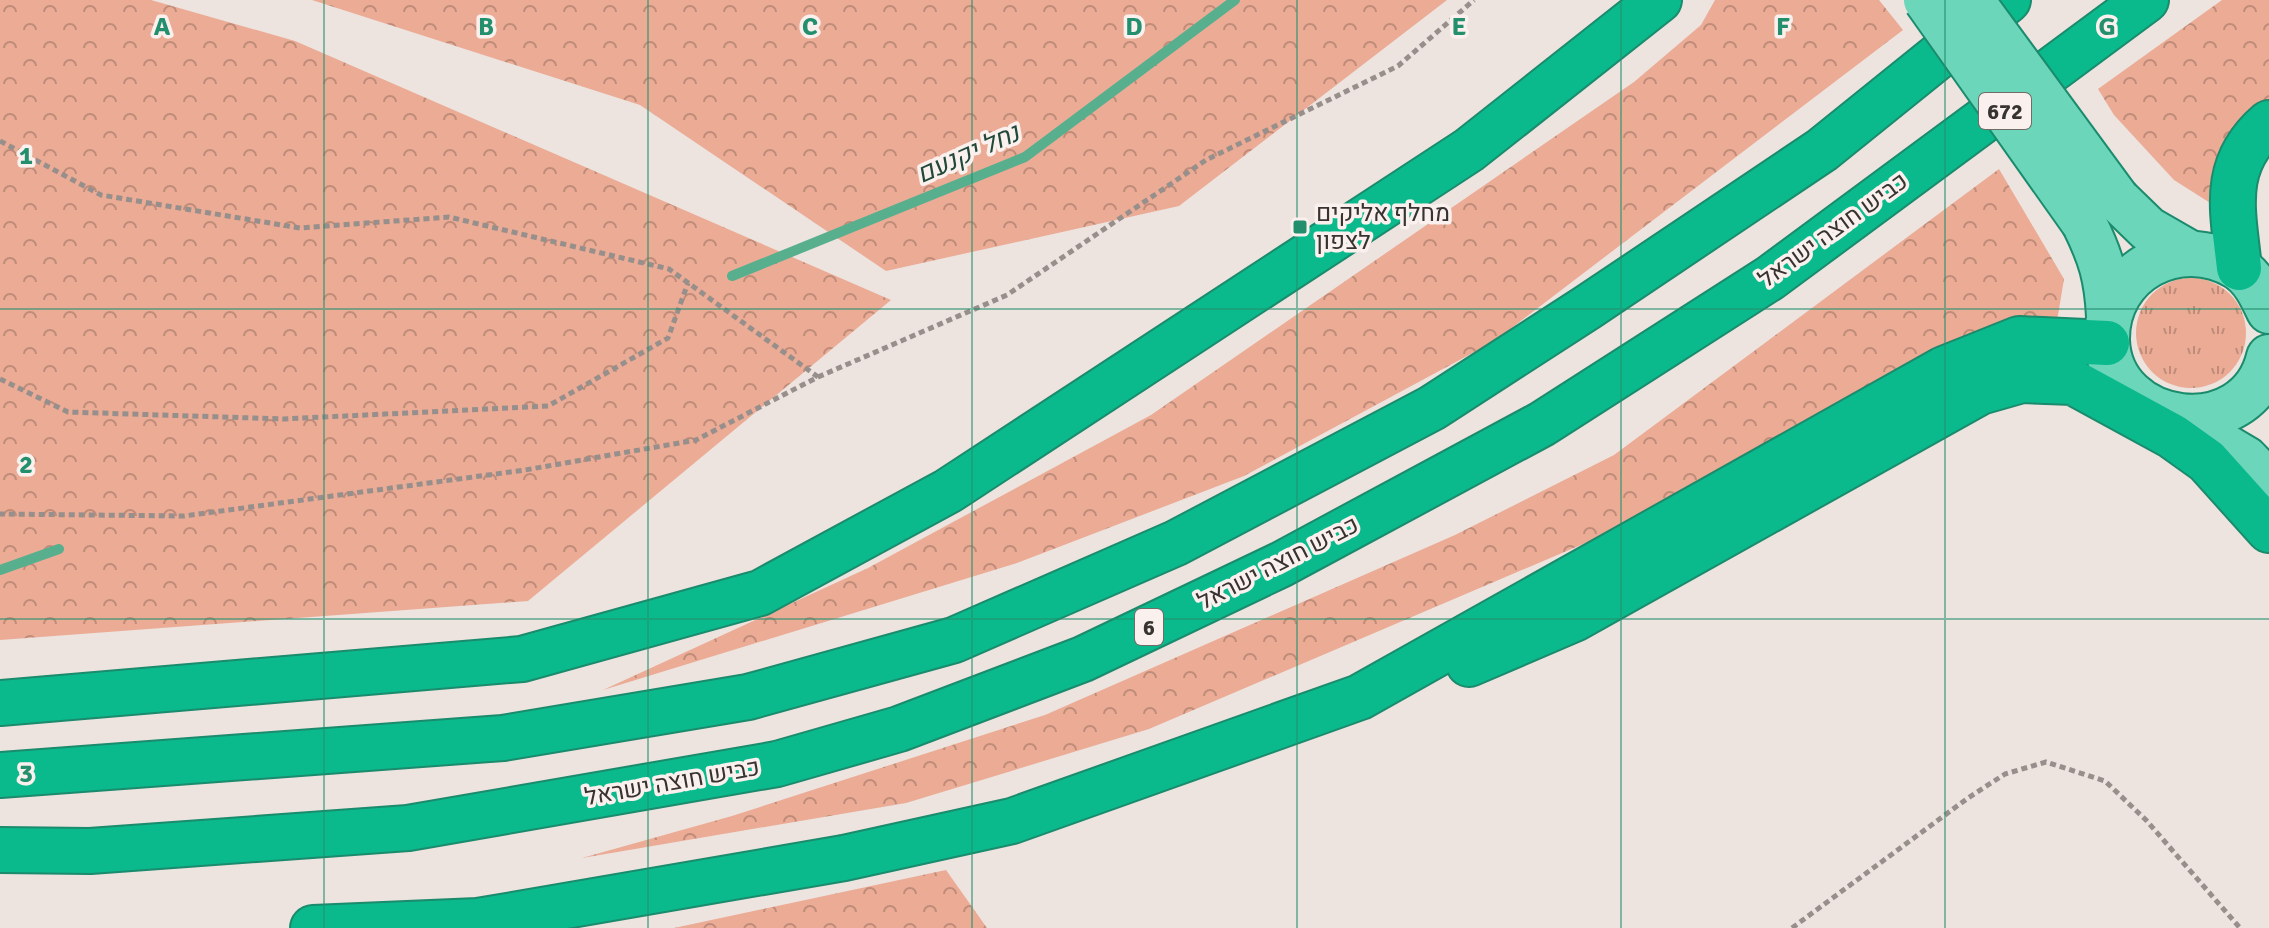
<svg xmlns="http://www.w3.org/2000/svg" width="2269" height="928" font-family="Signika,Heebo,sans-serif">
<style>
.grass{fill:url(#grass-tufts)}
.forest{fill:url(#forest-crowns)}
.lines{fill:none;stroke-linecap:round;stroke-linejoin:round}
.stream{stroke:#57af8e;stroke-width:10}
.primary-casing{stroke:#1a8b6c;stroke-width:48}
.motorway-casing{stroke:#1a8b6c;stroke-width:48}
.path{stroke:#978f8c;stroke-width:5;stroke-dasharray:6 4;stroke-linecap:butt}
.primary{stroke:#6cd6ba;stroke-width:44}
.motorway{stroke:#0aba8c;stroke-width:44}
.primary-bridge-casing{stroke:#1a8b6c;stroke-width:48;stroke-linecap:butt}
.primary-bridge{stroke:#6cd6ba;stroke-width:44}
.grid{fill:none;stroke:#248f6d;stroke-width:2;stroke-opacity:0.55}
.poi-dot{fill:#248f6d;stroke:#faf0ed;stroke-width:3}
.labels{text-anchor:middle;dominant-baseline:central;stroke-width:7;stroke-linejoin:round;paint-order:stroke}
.shield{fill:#faf0ed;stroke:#726c69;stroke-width:2}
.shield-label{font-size:22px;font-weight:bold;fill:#373331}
.poi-label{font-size:24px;fill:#373331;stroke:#faf0ed;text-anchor:start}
.street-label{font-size:24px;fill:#373331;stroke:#faf0ed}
.water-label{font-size:26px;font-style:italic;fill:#214839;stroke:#faf0ed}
.grid-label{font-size:26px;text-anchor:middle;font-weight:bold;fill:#248f6d;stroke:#faf0ed;stroke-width:7;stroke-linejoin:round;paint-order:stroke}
</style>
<defs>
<pattern id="grass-tufts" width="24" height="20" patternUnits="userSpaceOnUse" patternTransform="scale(2)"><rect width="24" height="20" fill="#ebab95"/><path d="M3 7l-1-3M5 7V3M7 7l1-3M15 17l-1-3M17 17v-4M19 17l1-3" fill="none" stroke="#bf8c7a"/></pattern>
<pattern id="forest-crowns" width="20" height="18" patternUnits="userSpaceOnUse" patternTransform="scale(2)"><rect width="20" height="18" fill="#ebab95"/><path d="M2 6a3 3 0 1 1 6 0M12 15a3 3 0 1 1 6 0" fill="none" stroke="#bf8c7a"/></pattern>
</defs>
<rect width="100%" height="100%" fill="#ede3df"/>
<!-- grass -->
<circle class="grass" cx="2191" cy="333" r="55"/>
<!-- forest -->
<g class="forest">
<polygon points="0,0 151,0 295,41 891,300 528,601 0,640"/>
<polygon points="312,0 1447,0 1179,206 886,271 640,105"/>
<polygon points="1715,0 1879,0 1903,30 1493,342 1244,476 1017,563 603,690 868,568 1151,415 1634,82 1701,25"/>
<polygon points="2222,0 2269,0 2269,107 2234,218 2174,180 2114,115 2098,89"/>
<polygon points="1999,169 2064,279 2049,369 1799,452 1149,729 906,803 582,858 732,816 1045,715 1455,535 1614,455"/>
<polygon points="946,870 987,928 674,928"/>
</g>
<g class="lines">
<!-- stream -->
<g class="stream">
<polyline points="732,276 1025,157 1235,0"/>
<polyline points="0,570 59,549"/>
</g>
<!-- primary casing -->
<g class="primary-casing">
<g id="primary">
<polyline points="2117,199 2148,229 2188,252"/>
<path d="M2084,223C2101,257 2107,278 2109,316"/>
<path d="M2269,311C2261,294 2253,277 2237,267C2179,232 2106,271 2107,340C2110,430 2248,447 2269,357"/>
<polyline points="2175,417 2246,459 2269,483"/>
</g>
</g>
<!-- motorway casing -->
<g class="motorway-casing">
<g id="motorway">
<path d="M2239,268C2233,211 2220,165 2269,123"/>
<polyline points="1469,664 1574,619 1980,392 2022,380 2073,382 2172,436 2207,461 2269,530"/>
<polyline points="0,703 522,659 760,593 948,491 1469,150 1659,0"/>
<polyline points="0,775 503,738 748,697 954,640 1176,543 1432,408 1588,307 1822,150 2008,0"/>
<polyline points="0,850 90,851 408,828 777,764 899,729 1083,659 1280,565 1542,424 1770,278 2146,0"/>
<polyline points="313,928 478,921 844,858 1012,821 1360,697 1944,369 2019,339 2107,343"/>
</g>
</g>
<!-- path -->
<g class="path">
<polyline points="0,141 101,195 300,228 449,217 669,269 818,377 696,440 525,470 184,516 0,514"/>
<polyline points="818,377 1007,295 1206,160 1398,66 1474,0"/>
<polyline points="0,379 68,412 284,419 548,406 668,338 688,283"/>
<polyline points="1792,928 1968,798 2005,774 2046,762 2105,781 2146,820 2240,928"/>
</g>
<!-- primary -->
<use href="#primary" class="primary"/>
<!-- motorway -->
<use href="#motorway" class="motorway"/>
<!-- primary-bridge casing -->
<g class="primary-bridge-casing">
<g id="primary-bridge">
<polyline points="1926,0 2084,223"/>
<polyline points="1971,0 2117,199"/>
</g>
</g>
<!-- primary-bridge -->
<use href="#primary-bridge" class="primary-bridge"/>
</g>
<!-- grid -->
<path class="grid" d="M324,0V928M648,0V928M972,0V928M1297,0V928M1621,0V928M1945,0V928M0,309H2269M0,619H2269"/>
<!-- markers -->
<rect class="poi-dot" x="1292" y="219" width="16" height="16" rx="4"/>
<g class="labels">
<!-- shield labels -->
<g class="shield">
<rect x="1979" y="93" width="52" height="36" rx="6"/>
<rect x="1135" y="609" width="28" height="36" rx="6"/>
</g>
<g class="shield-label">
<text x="2005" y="111">672</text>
<text x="1149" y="627">6</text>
</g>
<!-- poi labels -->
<g class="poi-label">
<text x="1316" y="213">מחלף אליקים<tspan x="1316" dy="28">לצפון</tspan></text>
</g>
<!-- street labels -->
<g class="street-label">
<text transform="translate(1833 230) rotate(-36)">כביש חוצה ישראל</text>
<text transform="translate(1278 563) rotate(-27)">כביש חוצה ישראל</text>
<text transform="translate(672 782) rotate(-10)">כביש חוצה ישראל</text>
</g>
<!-- water labels -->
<g class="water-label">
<text transform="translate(968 154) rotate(-24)">נחל יקנעם</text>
</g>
</g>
<g class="grid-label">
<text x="162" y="35">A</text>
<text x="486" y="35">B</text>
<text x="810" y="35">C</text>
<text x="1134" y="35">D</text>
<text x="1459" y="35">E</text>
<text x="1783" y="35">F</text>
<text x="2107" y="35">G</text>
<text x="26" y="164">1</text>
<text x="26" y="473">2</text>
<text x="26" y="782">3</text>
</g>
</svg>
